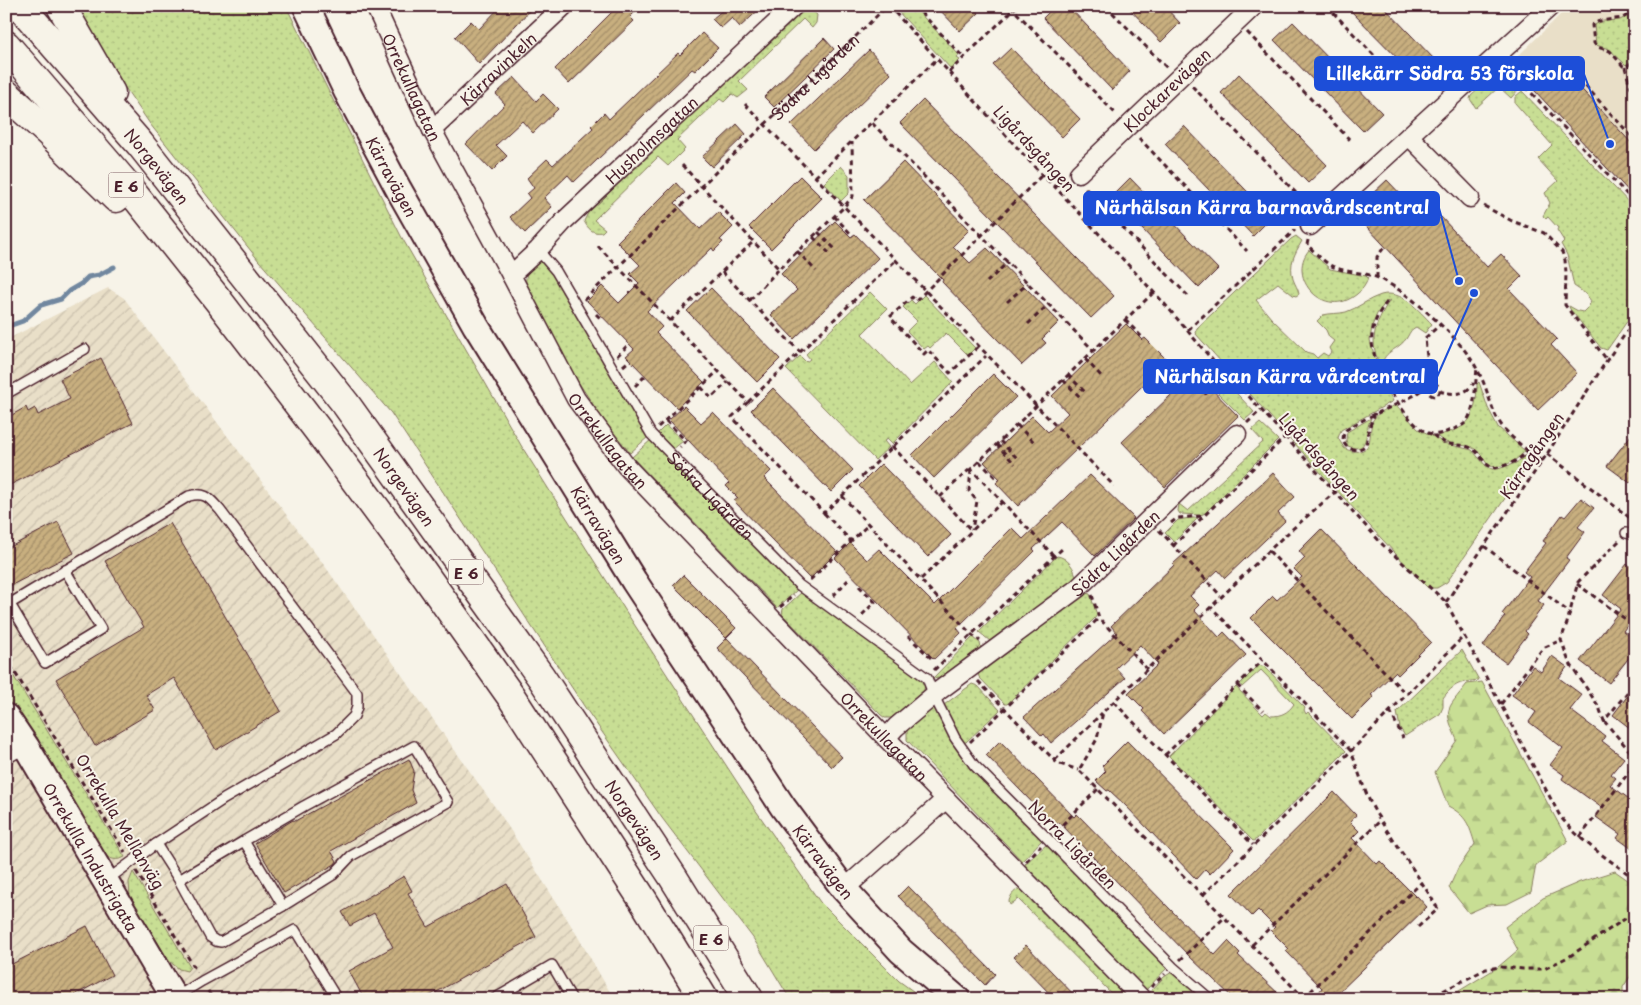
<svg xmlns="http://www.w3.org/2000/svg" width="1641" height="1005" font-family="'Playpen Sans',sans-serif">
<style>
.built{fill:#e9dfc8}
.industrial{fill:url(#industrial-furrows)}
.grass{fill:url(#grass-dots);stroke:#897e60}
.forest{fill:url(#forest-firs);stroke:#897e60}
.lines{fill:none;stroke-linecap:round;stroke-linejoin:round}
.stream{stroke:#71879f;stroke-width:5}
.building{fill:url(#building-hatch);stroke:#4a1f2b}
.lane-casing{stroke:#4a1f2b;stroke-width:12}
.street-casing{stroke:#4a1f2b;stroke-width:21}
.secondary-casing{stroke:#4a1f2b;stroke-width:29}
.highway-casing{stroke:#4a1f2b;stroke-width:31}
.path{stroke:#4a1f2b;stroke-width:3;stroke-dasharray:5 4;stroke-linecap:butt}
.lane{stroke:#f7f3e8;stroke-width:9}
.street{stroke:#f7f3e8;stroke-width:18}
.secondary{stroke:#f7f3e8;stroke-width:25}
.highway{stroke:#f7f3e8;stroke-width:28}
.labels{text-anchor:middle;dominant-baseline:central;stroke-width:4;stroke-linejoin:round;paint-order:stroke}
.shield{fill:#f7f3e8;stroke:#7e5f64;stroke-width:1}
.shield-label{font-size:15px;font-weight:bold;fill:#4a1f2b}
.street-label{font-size:16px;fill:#4a1f2b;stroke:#f7f3e8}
.leader{fill:none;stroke:#1d4ed8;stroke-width:2}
.callout-dot{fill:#1d4ed8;stroke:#f7f3e8;stroke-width:2}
.callout{fill:#1d4ed8;stroke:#1d4ed8;stroke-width:2}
.callout-label{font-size:18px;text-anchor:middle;font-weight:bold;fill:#fff}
</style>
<defs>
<pattern id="industrial-furrows" width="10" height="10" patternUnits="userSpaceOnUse" patternTransform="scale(1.25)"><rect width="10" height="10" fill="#e9dfc8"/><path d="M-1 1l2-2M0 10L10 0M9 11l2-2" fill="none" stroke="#c9bfac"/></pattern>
<pattern id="grass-dots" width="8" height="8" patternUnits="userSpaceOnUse" patternTransform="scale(1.25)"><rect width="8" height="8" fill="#c8de94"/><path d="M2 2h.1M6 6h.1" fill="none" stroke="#adbe80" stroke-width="1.8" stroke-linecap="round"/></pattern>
<pattern id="forest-firs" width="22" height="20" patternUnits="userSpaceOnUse" patternTransform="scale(1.25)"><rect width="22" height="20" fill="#c8de94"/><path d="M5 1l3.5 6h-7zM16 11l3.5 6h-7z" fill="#adbe80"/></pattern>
<pattern id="building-hatch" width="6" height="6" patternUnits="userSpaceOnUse" patternTransform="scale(1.25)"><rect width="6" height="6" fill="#c8af7f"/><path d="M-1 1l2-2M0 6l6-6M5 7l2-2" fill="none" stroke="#a48e68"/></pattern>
</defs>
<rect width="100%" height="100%" fill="#f7f3e8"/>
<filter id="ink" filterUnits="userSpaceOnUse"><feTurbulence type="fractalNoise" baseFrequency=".02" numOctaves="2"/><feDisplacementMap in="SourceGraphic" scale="10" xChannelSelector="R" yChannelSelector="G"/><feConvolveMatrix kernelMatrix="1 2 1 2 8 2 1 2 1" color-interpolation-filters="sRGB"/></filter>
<g filter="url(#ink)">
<!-- built -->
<polygon class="built" points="1569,6 1635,6 1635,198 1510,64"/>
<!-- industrial -->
<polygon class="industrial" points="108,288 124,298 327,569 502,817 574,930 614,999 6,999 6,340"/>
<!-- grass -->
<g class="grass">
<polygon points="76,6 286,6 401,236 522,447 632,621 752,805 820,902 899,981 924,999 790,999 753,938 662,818 586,709 391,413 259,261 150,124 91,38"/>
<polygon points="893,6 913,6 959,55 957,58 960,60 951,69"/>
<path d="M808,7L817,15L816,23L812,28L803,19L739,81L748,90L738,98L732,94L724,102L720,99L677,140L685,149L668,166L658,157L594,220L605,229L602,232C593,234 588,229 584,221L588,213L800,10Z"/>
<polygon points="1635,12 1635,57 1626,65 1609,49 1596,45 1594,25 1603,21 1620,20"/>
<path d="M1494,75C1504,75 1514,82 1519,89L1511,98L1499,87L1476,108L1470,99L1471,96Z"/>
<polygon points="1522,91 1635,209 1635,310 1607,350 1601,348 1570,309 1569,306 1578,311 1583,312 1589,306 1591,301 1586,294 1574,286 1567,255 1561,244 1564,241 1557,230 1558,228 1548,217 1546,219 1543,216 1550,203 1545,193 1558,181 1538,159 1552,145 1515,103 1515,97"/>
<polygon points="841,166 849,175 849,193 841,201 824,183"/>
<path d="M1296,236L1302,241C1294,255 1289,263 1293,279C1295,285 1298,288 1299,294L1296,296L1293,295L1278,283L1256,300L1271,318L1306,352L1313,354L1317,358L1323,353L1328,356L1331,352L1329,348L1334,341L1329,337L1326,330L1317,321L1323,315C1331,313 1338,314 1346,312C1358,308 1368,299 1381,295C1402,289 1419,311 1432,324L1425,333L1416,327C1410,330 1410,333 1406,339C1395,353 1383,349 1381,370C1369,341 1373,326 1390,300L1385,303L1377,314L1372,326L1370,340L1380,376L1393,401L1341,430L1338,438L1344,448C1349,451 1354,452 1360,451C1374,448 1368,431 1373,420C1378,412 1388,408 1396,405L1418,429L1433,436L1443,443L1472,450L1486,466L1492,469H1498L1516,463L1528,454L1533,458L1447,582L1437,588H1428L1420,580L1331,484L1195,333L1197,328L1291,239Z"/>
<path d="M1309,250L1330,269L1366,276L1368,278C1366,285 1362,290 1357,294C1324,321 1286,277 1309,250Z"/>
<path d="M540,259L550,268L649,436L630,453L600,415L571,371L527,287C523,274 530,268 540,259Z"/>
<polygon points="870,292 887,309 862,334 910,385 935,362 953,382 892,444 887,439 884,441 889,447 875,460 786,369 800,356 806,362 810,359 806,354"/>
<polygon points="924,295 975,348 968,355 946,333 930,348 928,346 924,349 907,331 917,321 903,307 911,300 915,304"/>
<polygon points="1212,367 1254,412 1245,420 1207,382 1212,372 1210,370"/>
<path d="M1479,382L1488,408L1498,427L1525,451C1518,460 1500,471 1488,465C1484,460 1481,453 1475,449C1462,442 1448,448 1437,436C1445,433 1456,431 1463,426C1475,418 1477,396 1477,384Z"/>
<path d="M1371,418C1364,431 1370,455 1348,446L1346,440L1347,432Z"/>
<polygon points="1260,423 1278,440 1205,513 1201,515 1180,514 1178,511 1179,504 1188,511 1263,442 1252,430"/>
<polygon points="666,425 683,441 672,450 657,434"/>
<polygon points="652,439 796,587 797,590 777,608 632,457"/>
<polygon points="1190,518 1198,518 1174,542 1165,533 1178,520"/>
<path d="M1057,556C1067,557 1076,569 1076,579L990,641L979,632Z"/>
<polygon points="802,592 923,678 925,683 924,690 891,718 885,718 881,715 782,614 783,609"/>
<polygon points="1086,593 1090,594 1097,615 1095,618 1007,704 1005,704 979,677 978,673 1050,618"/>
<polygon points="973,637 980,643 981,648 938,679 933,678"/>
<path d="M1462,650L1479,680C1461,682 1454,683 1443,698V707L1440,714L1405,736L1400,728L1397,712Z"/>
<path d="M6,664L125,857C117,861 110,860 104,854L6,696Z"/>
<path d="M1259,665L1265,667L1305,708L1304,710L1306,714L1308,712L1346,751L1257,839L1253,841L1169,756L1236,687L1263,715L1266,712L1271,716C1281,716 1288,713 1294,704L1261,670L1242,687L1240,684Z"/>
<polygon points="972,684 978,686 1000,710 966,742 962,743 943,709 944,705"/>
<polygon points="934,706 954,744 977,774 1043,839 1022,861 907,740 907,729"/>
<polygon points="1047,844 1168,967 1146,990 1026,866 1025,864"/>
<polygon points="133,872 190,967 187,971 179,969 169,961 130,897 129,882"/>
<path d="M1022,888L1131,999H1117L1018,899L1010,905L1009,901C1011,894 1015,890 1022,888Z"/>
<polygon points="1172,972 1175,974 1205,999 1155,999 1150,992 1164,977"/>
</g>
<!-- forest -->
<g class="forest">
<path d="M1482,682L1568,841L1536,865L1531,892L1507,904L1487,905L1469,913L1449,888L1458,868L1475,844C1469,825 1467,816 1448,806L1435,772L1457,740C1443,708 1446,711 1467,684Z"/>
<polygon points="1615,871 1635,885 1635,970 1623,987 1623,999 1446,999 1498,967 1518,950 1505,927 1543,898 1580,882"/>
</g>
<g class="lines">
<!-- stream -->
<polyline class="stream" points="6,327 23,321 41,305 61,299 69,291 81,284 88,277 99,275 114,267"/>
</g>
<!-- building -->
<g class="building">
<polygon points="501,6 534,6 479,64 455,37 471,21 479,29"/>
<polygon points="618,6 641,6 630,17 634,21 569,84 555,69"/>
<polygon points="721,6 763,6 740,27 732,18 721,28 712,19 724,9"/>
<polygon points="936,6 973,6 979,13 960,31"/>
<polygon points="1055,6 1068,6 1130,71 1112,90 1043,18"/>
<polygon points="1127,6 1164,6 1180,23 1161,42"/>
<polygon points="1346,6 1383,6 1436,61 1418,79"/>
<polygon points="1293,22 1382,113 1363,131 1274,40"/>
<polygon points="702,33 718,48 695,71 692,69 574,182 568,175 544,198 552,207 525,233 510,217 530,198 527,194 534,188 527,178 547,159 553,165 593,128 591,126 604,113 609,119 678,53 680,55"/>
<polygon points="824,38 834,49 774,107 764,97"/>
<polygon points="1011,48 1080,119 1062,137 993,65"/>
<polygon points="869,50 891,74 814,149 791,125"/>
<polygon points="1560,66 1635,147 1635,198 1534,90"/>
<polygon points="1239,74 1327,165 1308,183 1221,93"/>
<polygon points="514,77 536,101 543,94 558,109 533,133 522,121 496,145 507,156 492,171 466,144 505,104 496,94"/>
<polygon points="923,100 1114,296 1091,318 900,123"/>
<polygon points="737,124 746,134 712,167 702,157"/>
<polygon points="1184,126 1272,217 1253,236 1165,144"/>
<polygon points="903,162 969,230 953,246 970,263 987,248 1059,322 1042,339 1046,343 1022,365 942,282 943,280 864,200"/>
<polygon points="800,176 822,198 771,249 749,227"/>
<polygon points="1130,178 1218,269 1199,288 1111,197"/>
<polygon points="1387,180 1431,226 1441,217 1487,267 1501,254 1522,276 1509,289 1557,339 1551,345 1577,373 1538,410 1353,212"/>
<polygon points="676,183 685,193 675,203 700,229 718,212 733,227 720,240 723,242 714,251 712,248 647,311 662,327 656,333 704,382 677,408 626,356 634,349 587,301 602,286 619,303 639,283 630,274 640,265 617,242"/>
<polygon points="835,221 851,237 855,234 878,258 794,339 771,315 797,290 781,274"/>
<polygon points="711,288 780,359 757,382 687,311"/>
<polygon points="1126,324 1142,340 1145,338 1168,361 1018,506 996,483 1000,479 984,462 1032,416 1048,432 1068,413 1052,396"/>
<polygon points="101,358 133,423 6,487 6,422 12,420 10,416 26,407 28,412 35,408 38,415 70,399 60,379"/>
<polygon points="1195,372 1238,416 1165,487 1122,442"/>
<polygon points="993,374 1016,397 934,478 912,455"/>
<polygon points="773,388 853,470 831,492 751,410"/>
<polygon points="684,406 701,423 713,412 771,471 764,478 837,552 810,579 734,501 738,498 726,486 729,483 669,420"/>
<polygon points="1635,430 1635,477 1630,483 1607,466"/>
<polygon points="881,464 951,535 928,557 859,486"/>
<polygon points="1273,473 1295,497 1278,513 1285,521 1225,578 1218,570 1190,596 1199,605 1194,610 1219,637 1224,632 1246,655 1164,734 1142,711 1144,709 1128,693 1158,664 1140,645 1116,668 1125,678 1051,743 1044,734 1042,736 1024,717 1117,633 1111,626 1174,565 1173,564"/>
<polygon points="1090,475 1134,518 1095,556 1062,522 1033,549 1035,551 957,628 961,633 934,659 835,558 850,543 867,560 879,549 935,605 1012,528 1023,539"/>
<polygon points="1581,498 1594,508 1578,527 1585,532 1566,558 1569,560 1538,601 1544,605 1525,631 1528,634 1506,663 1483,646 1505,616 1502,614 1530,577 1524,572 1546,543 1543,541 1562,515 1565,517"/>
<polygon points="58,522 74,553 6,588 6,549"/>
<polygon points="170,523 281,711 216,750 174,678 146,695 155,710 95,746 56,679 144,627 105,561"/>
<polygon points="1321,529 1431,642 1398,675 1395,672 1371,695 1374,697 1352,719 1251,618 1273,596 1277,600 1302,577 1294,569 1305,558 1299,551"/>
<polygon points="1627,564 1635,570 1635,619 1633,618 1623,631 1635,640 1635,650 1609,683 1580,661 1621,609 1603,595"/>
<polygon points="683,575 736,628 726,638 673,585"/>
<polygon points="727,638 842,757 832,767 717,648"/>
<polygon points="1552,656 1567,667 1559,678 1582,695 1570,710 1605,736 1602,741 1624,758 1611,774 1616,778 1610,785 1635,803 1635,851 1617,838 1620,834 1596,817 1602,808 1562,779 1564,775 1550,765 1563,748 1529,722 1536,712 1512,695 1533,666 1541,672"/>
<polygon points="1635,686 1635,732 1613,715"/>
<polygon points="1000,741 1074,817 1077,814 1215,955 1228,941 1240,953 1238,955 1284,999 1234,999 1189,956 1059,822 1055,826 986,755"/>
<polygon points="1127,741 1234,849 1210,874 1205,869 1196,879 1126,806 1109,790 1107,791 1096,781 1106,771 1102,766"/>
<polygon points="409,759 414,771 411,790 416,803 331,851 337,861 335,864 284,893 255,843 293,820 295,821"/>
<polygon points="1334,792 1356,815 1350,822 1359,831 1352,838 1377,864 1380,861 1416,897 1417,896 1427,907 1332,999 1325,999 1319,992 1322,988 1286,951 1289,949 1271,931 1275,927 1258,910 1252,916 1231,894"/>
<polygon points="404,876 412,891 408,893 428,927 507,884 536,937 424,999 364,999 349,971 393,947 374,913 350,926 342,912"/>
<polygon points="908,886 995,974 985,985 898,896"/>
<polygon points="87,926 112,975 67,999 6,999 6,967"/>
<polygon points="1026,945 1078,999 1055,999 1014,957"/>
</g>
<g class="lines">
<!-- lane casing -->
<g class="lane-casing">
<g id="lane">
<path id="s2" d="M538,250L556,271L651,434L799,585L927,678L934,696L955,738L974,765L1048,839L1173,967L1210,999"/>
<polyline points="6,394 85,349"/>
<polyline points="1626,533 1635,535"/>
<polyline points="10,604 45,663 101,629 65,570"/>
<path d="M6,606L189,496C206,492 209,498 220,510L357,693V707L354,716L336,734L224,799L156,844L107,880"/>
<polyline points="6,759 26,748"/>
<polyline points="244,841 304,806 414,746 448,802 351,856 333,875 283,906"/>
<polyline points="156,844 179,880 210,937 216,941 221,942 283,906 244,841 179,880"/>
<polyline points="176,997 202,981 295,930 337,999"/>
<polyline points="494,999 552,965 572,999"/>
</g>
</g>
<!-- street casing -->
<g class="street-casing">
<g id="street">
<path id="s3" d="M375,6L432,130L511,275L576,399L626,466L886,738L1142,999"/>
<path id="s4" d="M432,130L564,6"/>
<polyline points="1409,136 1470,198"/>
<path id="s5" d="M1079,173L1254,6"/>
<polyline points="1310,226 1551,6"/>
<path id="s6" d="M511,275L538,250L565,220L794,6"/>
<path id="s7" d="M886,738L896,727L940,690L1078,588L1237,434"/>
<polyline points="844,889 946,799"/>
</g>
</g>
<!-- secondary casing -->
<g class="secondary-casing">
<g id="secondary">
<path id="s8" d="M306,6L347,92L399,190L476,326L634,581L783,807L844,889L901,951L957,999"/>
<path id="s9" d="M6,717L27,748L175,999"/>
</g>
</g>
<!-- highway casing -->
<g class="highway-casing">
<g id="highway">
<path id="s10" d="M20,6L140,144L345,403L541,677L673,877L749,999"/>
<polyline points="61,6 111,93"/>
<polyline points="6,45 124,182 218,300 317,429 420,568 512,698 643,900 704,999"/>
<polyline points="6,94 47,131 116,198"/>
</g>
</g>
<!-- path -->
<g class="path">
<path d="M889,6L1042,175L1055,187L1163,302L1214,362L1235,381L1383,545L1446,602L1560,816C1580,842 1609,859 1635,879"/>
<polyline points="915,6 964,58"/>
<polyline points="1010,6 1117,115"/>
<polyline points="1106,6 1167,68"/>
<polyline points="1327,6 1407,90"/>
<polyline points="1635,10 1623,18 1599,21 1592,25 1594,43 1597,47 1610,51 1623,66 1626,67 1635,60"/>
<polyline points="1247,32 1350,140"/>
<polyline points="1507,67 1635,203"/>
<polyline points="1625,67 1630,86 1635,91"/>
<polyline points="949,72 1017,6"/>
<polyline points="1192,86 1298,195"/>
<polyline points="1525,86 1552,60 1560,61 1568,67 1635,140"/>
<polyline points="745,104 1114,486"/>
<polyline points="872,123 1094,351"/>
<polyline points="1139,138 1247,251"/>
<polyline points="682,165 779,269 843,208 853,196 852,142"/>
<polyline points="815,177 937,59"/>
<polyline points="1055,187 1065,180"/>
<polyline points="1085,188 1188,296"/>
<polyline points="1484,206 1512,221 1544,233 1562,252 1565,260 1566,273 1565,305 1607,360"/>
<polyline points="834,216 853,236"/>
<polyline points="818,232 837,251"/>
<polyline points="813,237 832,256"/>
<path d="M1308,240L1307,245C1314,251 1320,258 1327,263C1339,273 1363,271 1378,278C1401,289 1420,305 1439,323C1456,339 1471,355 1481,377C1489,393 1491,411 1502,426C1513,440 1528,451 1542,461"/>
<polyline points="598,246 748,402 732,417 824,513 842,496 972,635 980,641"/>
<polyline points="797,251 816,271"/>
<polyline points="722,272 800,352"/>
<polyline points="1377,278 1377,257 1385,246"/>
<polyline points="987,282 1008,262"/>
<path id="s1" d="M584,300L887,6"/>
<polyline points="750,300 779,269"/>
<polyline points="1007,302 1028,283"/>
<path d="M1387,302C1378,312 1371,328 1372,341C1372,365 1406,425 1428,433C1436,436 1444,433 1451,430C1457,428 1463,426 1467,421C1476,405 1475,386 1477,368"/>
<polyline points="596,314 602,320"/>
<polyline points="1125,320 1144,339"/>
<polyline points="670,321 754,241"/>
<polyline points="1028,324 1049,304"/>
<polyline points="1188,330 1295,230"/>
<polyline points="978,347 950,373 928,350 924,354 890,317 912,297 916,301 1042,175"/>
<polyline points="617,356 629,344"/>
<polyline points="1085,359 1103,378"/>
<polyline points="623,366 630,360"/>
<polyline points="1068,375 1087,394"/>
<polyline points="1063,380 1082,399"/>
<circle cx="1434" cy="390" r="6"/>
<polyline points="635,386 645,376"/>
<polyline points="701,387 711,398 728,382"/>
<path d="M1439,391C1453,395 1465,396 1474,383"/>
<polyline points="1206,395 1204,386 1211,373 1209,368 1214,362"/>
<polyline points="748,402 895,261"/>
<path d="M1375,413L1369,428L1366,445C1354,456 1336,445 1346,430C1367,416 1391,408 1413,396C1420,392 1422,388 1430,386L1425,338L1441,324"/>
<polyline points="666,421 686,441 680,447"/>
<polyline points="1247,423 1261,410"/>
<polyline points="1017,425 1036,444"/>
<polyline points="658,427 718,371"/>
<path d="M1433,435C1450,450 1459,441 1473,449C1482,455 1483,465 1494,468C1506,466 1520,461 1528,450"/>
<polyline points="1000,441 1019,460"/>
<polyline points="996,444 1015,464"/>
<polyline points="892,446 972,531"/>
<polyline points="1547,454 1634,521"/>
<polyline points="979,461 999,481"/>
<polyline points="971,469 969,491 977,501 972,530"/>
<polyline points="842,496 986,356"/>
<polyline points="940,497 970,469"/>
<polyline points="824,513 851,541"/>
<polyline points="1171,523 1177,518 1203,516"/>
<polyline points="1159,530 1222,597"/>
<polyline points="1619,541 1578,582 1567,623 1561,640 1569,662 1599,707 1604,721 1635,683"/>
<polyline points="1173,546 1285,437"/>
<polyline points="1484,546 1570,613"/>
<polyline points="1269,551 1406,694"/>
<polyline points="1054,556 971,469 1154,292"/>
<polyline points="921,579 1002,502"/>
<polyline points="810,580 869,524"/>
<polyline points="1577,584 1635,626"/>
<polyline points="859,586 875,602 860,617"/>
<polyline points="1092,595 1099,618 1147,669"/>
<polyline points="833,596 848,580"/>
<polyline points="1446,602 1547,454 1607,360 1635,320"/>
<polyline points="780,607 794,595"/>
<polyline points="908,636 931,658"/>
<polyline points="6,658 125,852"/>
<polyline points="934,670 1064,547"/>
<polyline points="978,681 1057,763 1079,770"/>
<polyline points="1237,685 1263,711"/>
<polyline points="1114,702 1253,845"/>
<polyline points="1501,704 1543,648 1561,640"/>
<polyline points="1390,711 1403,738"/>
<polyline points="1604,721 1635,757"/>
<polyline points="970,742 1099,618"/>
<polyline points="1165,755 1263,660"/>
<polyline points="1055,760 1102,713"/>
<polyline points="1056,831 1098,789"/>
<polyline points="1580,837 1635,764"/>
<polyline points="1026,861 1041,846"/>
<polyline points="136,871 197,972"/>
<polyline points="1203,895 1351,751 1211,607"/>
<path d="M1418,927L1438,909C1419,876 1397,847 1377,815C1365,795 1359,772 1351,751L1464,636"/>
<polyline points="1252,945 1381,820"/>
<polyline points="1180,960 1225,917"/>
<polyline points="1151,987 1165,974"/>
<polyline points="208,991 213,999"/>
<polyline points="1304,998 1422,882"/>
<polyline points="1305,999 1079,770 1097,739 1103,712 1281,539 1335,492"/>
<polyline points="1427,999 1486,969 1500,967 1523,969 1544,969 1570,956 1635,912"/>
</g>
<!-- lane -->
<use href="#lane" class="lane"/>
<!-- street -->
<use href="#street" class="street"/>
<!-- secondary -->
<use href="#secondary" class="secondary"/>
<!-- highway -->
<use href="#highway" class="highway"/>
</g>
</g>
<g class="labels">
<!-- shield labels -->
<g class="shield">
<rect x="108.5" y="172.5" width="35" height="25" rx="4"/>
<rect x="448.5" y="559.5" width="35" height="25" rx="4"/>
<rect x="693.5" y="925.5" width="35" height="25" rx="4"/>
</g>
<g class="shield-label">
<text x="126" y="185">E 6</text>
<text x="466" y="572">E 6</text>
<text x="711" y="938">E 6</text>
</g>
<!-- street labels -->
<g class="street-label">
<text stroke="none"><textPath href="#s4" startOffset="90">Kärravinkeln</textPath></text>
<text stroke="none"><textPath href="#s1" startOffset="321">Södra Ligården</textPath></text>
<text stroke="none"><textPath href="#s3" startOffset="89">Orrekullagatan</textPath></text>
<text stroke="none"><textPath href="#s5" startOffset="121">Klockarevägen</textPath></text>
<text stroke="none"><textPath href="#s6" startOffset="195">Husholmsgatan</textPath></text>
<text transform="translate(1035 148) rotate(47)">Ligårdsgången</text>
<text stroke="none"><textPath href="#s10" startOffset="211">Norgevägen</textPath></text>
<text stroke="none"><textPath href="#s8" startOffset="191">Kärravägen</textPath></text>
<text stroke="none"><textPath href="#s3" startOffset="494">Orrekullagatan</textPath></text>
<text transform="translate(1531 455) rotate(-56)">Kärragången</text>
<text transform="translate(1320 456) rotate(48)">Ligårdsgången</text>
<text stroke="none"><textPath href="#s10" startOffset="616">Norgevägen</textPath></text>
<text stroke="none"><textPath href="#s2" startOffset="302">Södra Ligården</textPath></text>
<text stroke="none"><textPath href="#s8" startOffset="596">Kärravägen</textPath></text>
<text stroke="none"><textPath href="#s7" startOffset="295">Södra Ligården</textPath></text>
<text stroke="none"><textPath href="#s3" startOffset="899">Orrekullagatan</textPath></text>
<text stroke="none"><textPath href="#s10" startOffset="1021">Norgevägen</textPath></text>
<text transform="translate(121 821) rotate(59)">Orrekulla Mellanväg</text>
<text transform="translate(1073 844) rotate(45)">Norra Ligården</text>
<text stroke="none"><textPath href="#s9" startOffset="164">Orrekulla Industrigata</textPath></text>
<text stroke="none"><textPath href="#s8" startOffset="1001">Kärravägen</textPath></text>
</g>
</g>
<!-- callouts -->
<path class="leader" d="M1610 144L1584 74M1459 281L1439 208M1474 293L1437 377"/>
<g class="callout-dot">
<circle cx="1610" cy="144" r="5"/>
<circle cx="1459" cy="281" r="5"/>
<circle cx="1474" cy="293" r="5"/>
</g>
<g class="callout">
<rect x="1315" y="57" width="269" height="33" rx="5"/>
<rect x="1084" y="192" width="355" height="33" rx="5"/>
<rect x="1144" y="360" width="293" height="33" rx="5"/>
</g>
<g class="callout-label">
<text x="1450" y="80">Lillekärr Södra 53 förskola</text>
<text x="1262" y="214">Närhälsan Kärra barnavårdscentral</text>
<text x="1290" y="383">Närhälsan Kärra vårdcentral</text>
</g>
<!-- margin -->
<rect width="1641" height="1005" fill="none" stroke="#f7f3e8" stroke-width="25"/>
<rect x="12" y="12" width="1616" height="980" fill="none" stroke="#4a1f2b" stroke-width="2" filter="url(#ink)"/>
</svg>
